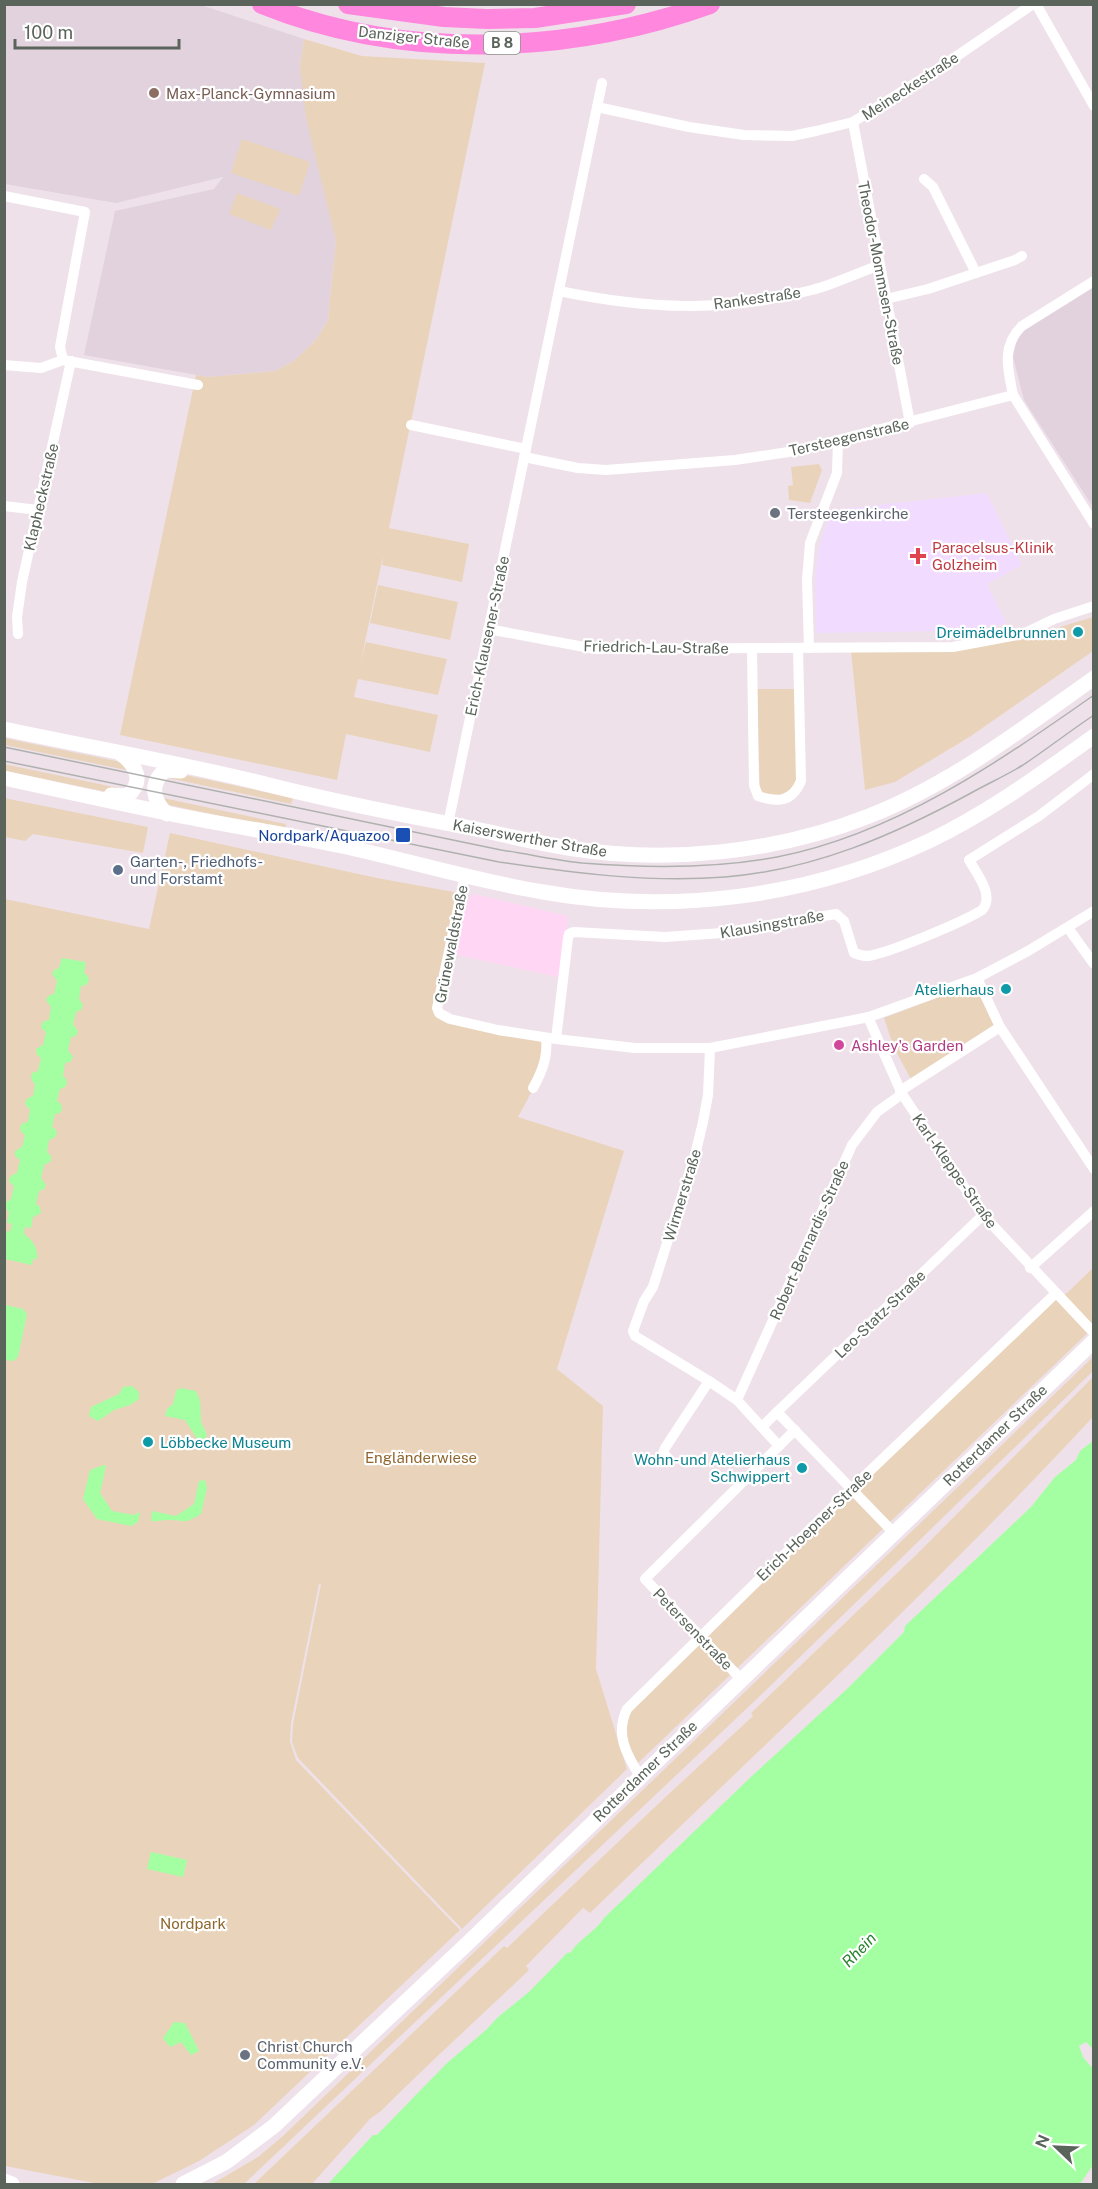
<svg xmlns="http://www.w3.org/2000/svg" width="1098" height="2189" font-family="'Public Sans',sans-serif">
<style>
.commercial{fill:#ffd6f3}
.education{fill:#e1d2dd}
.medical{fill:#f1dbfe}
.green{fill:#e9d4bb}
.water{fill:#a3ffa1}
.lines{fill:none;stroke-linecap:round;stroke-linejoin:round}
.street{stroke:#fff;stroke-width:10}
.secondary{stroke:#fff;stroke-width:15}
.highway{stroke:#ff88de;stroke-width:20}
.tram{stroke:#afb1af;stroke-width:1.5}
.education-dot{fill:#8d6e63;stroke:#fff;stroke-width:2}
.worship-dot{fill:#6b7280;stroke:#fff;stroke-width:2}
.health-dot{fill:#e0444e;stroke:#fff;stroke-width:2}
.culture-dot{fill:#0f9aa8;stroke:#fff;stroke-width:2}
.transit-dot{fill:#1a4fb4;stroke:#fff;stroke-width:2}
.service-dot{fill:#5c6f8a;stroke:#fff;stroke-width:2}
.hotel-dot{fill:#d1479c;stroke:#fff;stroke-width:2}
.labels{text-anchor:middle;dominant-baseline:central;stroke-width:4.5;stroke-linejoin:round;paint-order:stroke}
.shield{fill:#fff;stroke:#8c928c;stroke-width:1.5}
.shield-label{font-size:14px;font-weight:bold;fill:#5a645b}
.street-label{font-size:15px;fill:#5a645b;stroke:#fff}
.education-label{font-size:15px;fill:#785e54;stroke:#fff;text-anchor:start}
.worship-label{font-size:15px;fill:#5b616d;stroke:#fff;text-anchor:start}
.health-label{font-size:15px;fill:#be3a42;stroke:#fff;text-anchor:start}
.culture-label{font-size:15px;fill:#0d838f;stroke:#fff;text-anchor:end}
.transit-label{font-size:15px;fill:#164399;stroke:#fff;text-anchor:end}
.service-label{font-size:15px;fill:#4e5e75;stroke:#fff;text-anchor:start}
.hotel-label{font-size:15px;fill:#b23c85;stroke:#fff;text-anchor:start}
.park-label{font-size:15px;fill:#8f662d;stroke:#fff}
.water-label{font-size:16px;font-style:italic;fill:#28832c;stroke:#fff}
</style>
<rect width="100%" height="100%" fill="#efe1ea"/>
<!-- commercial -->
<polygon class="commercial" points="474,894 568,916 562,978 453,954 464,903"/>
<!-- education -->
<g class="education">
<polygon points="4,5 201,5 304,39 300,67 336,241 328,320 316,340 294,361 275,371 208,377 84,355 115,211 214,189 223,177 116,203 5,184"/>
<polygon points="1093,287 1093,507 1024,400 1013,357 1017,339 1025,329"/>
</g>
<!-- medical -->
<polygon class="medical" points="987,493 1022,565 987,584 1007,624 957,631 816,633 815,577 819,547 831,510"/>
<!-- green -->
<g class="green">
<polygon points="304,39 362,56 485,63 389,528 469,544 462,582 382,565 383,556 361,661 366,642 447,659 438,695 358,679 354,697 438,715 430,752 346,734 337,780 120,735 196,375 208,377 275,371 294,361 316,340 328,320 336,241 306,118 300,67"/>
<polygon points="242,139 310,162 299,196 231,173"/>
<polygon points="237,193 280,209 271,230 229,214"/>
<polygon points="819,464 822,470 810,503 789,500 788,486 793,485 791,467"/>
<polygon points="378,585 458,602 450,640 370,623"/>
<polygon points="1093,617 1093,651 971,736 895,782 865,790 851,651 1024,638"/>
<polygon points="756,689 796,689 796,787 780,795 764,794 760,788"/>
<polygon points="4,738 121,762 131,771 5,745"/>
<polygon points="4,764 128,790 117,794 5,771"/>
<polygon points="176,773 293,798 291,804 168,778"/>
<polygon points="4,798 148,827 143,853 33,834 25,841 5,837"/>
<polygon points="163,798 286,824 285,830 169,805"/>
<path d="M170,833L377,878L454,892L457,896L435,1014L441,1020L542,1042C547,1064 529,1098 518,1117L624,1151L557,1369L603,1406L596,1669L627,1769L462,1929L298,1758L292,1742L293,1724L321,1584H319L291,1723L290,1741L296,1760L460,1930L254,2125L199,2161L152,2184H99L5,2166V899L149,929Z"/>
<polygon points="965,987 976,989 996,1026 912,1081 894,1048 884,1018"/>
<path d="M1093,1268V1328L637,1764C627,1746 618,1731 630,1711L1051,1301L1067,1293Z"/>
<polygon points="1093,1357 1093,1371 761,1695 244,2184 212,2184 258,2157 283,2136"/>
<path d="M1093,1377V1417C933,1589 759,1750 590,1913L583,1908L526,1966L529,1970C480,2017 429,2063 381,2111L370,2119L312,2184H254L504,1946L507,1948L658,1804L753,1716L751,1713L918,1553Z"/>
</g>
<!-- water -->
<g class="water">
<path d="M62,958L86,962L84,973L88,976L89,981L86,985L81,986L79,999L83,1005L81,1010L76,1012L73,1024L78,1031L76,1036L71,1037L68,1050L73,1057L70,1062L65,1063L63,1076L66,1079L67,1083L65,1087L60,1089L57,1101L61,1104L62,1109L60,1113L55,1114L52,1127L56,1130L57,1134L54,1138L49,1140L47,1152L51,1156V1161L44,1165L41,1178L46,1185L44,1189L39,1191L36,1204L40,1207L41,1213L33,1217L31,1228L25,1227L24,1234C33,1240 38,1248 37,1259H33L32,1265L5,1259V1232L10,1231L12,1224L7,1223L9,1212L5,1208V1203L11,1199L14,1186L10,1183L9,1179L12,1175L17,1173L20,1160L15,1156V1151L22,1147L25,1135L21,1132L20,1127L23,1123L28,1122L30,1109L26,1106L25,1102L28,1098L33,1096L35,1084L32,1081L31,1076L32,1073L38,1071L41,1058L37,1055L36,1049L43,1045L46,1032L42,1029L41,1025L44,1021L49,1020L51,1007L46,1000L48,996L54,994L57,981L52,974L54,970L59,968Z"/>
<polygon points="5,1305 23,1309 27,1314 18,1357 13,1361 5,1360"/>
<polygon points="132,1386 139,1392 139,1399 130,1405 114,1410 98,1421 89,1416 91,1407 119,1394 123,1387"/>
<polygon points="180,1388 196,1391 200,1401 201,1422 207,1435 204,1440 197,1439 185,1420 165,1416 167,1409 173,1404 176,1391"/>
<path d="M1093,1441V2049L1086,2042L1079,2046L1083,2057L1094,2070L1093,2165L1080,2184H328L373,2135H377L446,2064L487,2029L497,2018L530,1991L567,1953L571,1952C579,1939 595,1932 604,1918L753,1775L847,1689L904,1632L905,1626L1031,1507L1055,1477L1076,1460L1080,1451Z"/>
<polygon points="104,1465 106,1466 100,1493 112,1511 134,1515 140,1512 138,1522 131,1526 97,1519 83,1499 90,1470"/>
<path d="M205,1480L207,1488L201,1514C181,1526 186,1519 166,1520C160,1520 157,1522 151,1521L152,1511L176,1516L194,1504L199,1481Z"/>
<polygon points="151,1852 187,1860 183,1877 147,1869"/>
<polygon points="174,2022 185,2023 199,2051 191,2055 181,2042 170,2047 163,2038"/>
</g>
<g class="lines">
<!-- street -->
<g class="street">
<polyline points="1036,4 1094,106"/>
<polyline points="597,107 689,127 744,135 792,136 816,131 853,122 938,69 1033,4"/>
<polyline points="853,122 910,423"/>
<polyline points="924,179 933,187 976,273"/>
<polyline points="4,196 85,212 60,347 63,360"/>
<path d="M559,291C646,309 725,313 812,290C835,284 857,273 880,265"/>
<polyline points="886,299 928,289 1015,260 1022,256"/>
<polyline points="4,365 41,368 63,360 198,385"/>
<polyline points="1013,395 1094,524"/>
<polyline points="411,425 526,449"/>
<path d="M524,457L578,468L606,470L735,460L795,451L1013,395C1008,370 1001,346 1022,326L1094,281"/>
<polyline points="4,506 38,510"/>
<polyline points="488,629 595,649 953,647 1023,634 1054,619 1094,606"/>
<polyline points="18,634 17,617 22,582 71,361"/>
<path d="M752,648L754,785L758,796C778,803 792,802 801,781L798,648"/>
<polyline points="809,648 807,580 810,543 837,473 838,440"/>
<polyline points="448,824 602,83"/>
<polyline points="465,875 437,1008 439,1013 450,1019 498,1030 556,1039 635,1048 710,1048 869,1017 977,978 1028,951 1094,911"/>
<polyline points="1068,928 1094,964"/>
<polyline points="977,978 1000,1027 1094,1169"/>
<polyline points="868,1017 902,1094 983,1215 1094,1333"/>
<path d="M556,1039L568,938L569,934L574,932L665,937L722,933L836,914L844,921L854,953C859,955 862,956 868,956C889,953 963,922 982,910C995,896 977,874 969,860L1039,816L1094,774"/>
<polyline points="710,1048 708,1095 703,1122 695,1155 653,1287 644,1301 633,1331 635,1336 709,1381 737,1400 779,1446 795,1430"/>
<path d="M533,1088C542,1072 548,1057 546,1038"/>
<polyline points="900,1091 1000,1027"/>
<polyline points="1030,1268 1094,1211"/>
<polyline points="737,1400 852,1145 877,1112 902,1094"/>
<polyline points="777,1412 983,1215"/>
<polyline points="762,1427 777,1412 893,1532"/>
<polyline points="668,1458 663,1453 665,1448 709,1381"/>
<polyline points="741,1679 645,1579 779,1446"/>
<path d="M640,1776C626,1754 615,1734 627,1709L852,1488L1055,1294"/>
</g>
<!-- secondary -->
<g class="secondary">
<path d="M4,729C93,748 182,763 269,785C333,801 397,814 461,826C497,833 532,842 568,848C666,864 776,853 869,816C951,784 1022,729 1094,678"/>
<path d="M4,778C59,790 113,802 167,813C227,826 288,834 347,847C413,862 477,881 543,892C673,915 810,897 929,841C988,813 1041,774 1094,736"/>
<path d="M111,795L127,796C145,782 136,765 121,754"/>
<path d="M167,814C153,801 149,784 165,770L181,771"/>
<polyline points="4,2181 12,2184"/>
<polyline points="183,2184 226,2162 274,2126 471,1940 1094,1341"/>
</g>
<!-- highway -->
<g class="highway">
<path d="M262,4C402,61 568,55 710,4"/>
<polyline points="348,4 444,17 487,19 535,18 626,4"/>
</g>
<!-- tram -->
<g class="tram">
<path d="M4,747L501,850C528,854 555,860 582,863C645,868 714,869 777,857C895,834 997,763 1094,695"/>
<path d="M4,761L499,862C573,873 649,883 725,877C814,870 894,835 971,793C989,783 1007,775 1023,765C1047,749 1070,731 1094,715"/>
</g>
</g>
<!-- markers -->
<circle class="education-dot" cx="154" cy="93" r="6"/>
<g class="worship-dot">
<circle cx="775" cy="513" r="6"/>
<circle cx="245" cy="2055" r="6"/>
</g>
<path class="health-dot" d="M915 547h6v6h6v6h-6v6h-6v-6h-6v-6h6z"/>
<g class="culture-dot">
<circle cx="1078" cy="632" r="6"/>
<circle cx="1006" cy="989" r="6"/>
<circle cx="148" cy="1442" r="6"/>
<circle cx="802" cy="1468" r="6"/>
</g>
<rect class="transit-dot" x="395" y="827" width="16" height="16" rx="3"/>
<circle class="service-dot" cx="118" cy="870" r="6"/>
<circle class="hotel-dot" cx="839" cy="1045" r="6"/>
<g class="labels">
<!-- shield labels -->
<rect class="shield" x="484" y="32" width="36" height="22" rx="4.5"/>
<g class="shield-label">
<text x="502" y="43">B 8</text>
</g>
<!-- street labels -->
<g class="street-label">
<text transform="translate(414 37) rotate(6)">Danziger Straße</text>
<text transform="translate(910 86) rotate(-33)">Meineckestraße</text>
<text transform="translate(881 273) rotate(79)">Theodor-Mommsen-Straße</text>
<text transform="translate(757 298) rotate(-8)">Rankestraße</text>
<text transform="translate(849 437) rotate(-13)">Tersteegenstraße</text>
<text transform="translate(41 497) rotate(-77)">Klapheckstraße</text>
<text transform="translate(487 636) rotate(-78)">Erich-Klausener-Straße</text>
<text transform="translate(656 647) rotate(1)">Friedrich-Lau-Straße</text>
<text transform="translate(530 838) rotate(10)">Kaiserswerther Straße</text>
<text transform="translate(772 924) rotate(-10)">Klausingstraße</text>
<text transform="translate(451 944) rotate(-79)">Grünewaldstraße</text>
<text transform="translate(955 1171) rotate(55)">Karl-Kleppe-Straße</text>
<text transform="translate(682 1195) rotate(-73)">Wirmerstraße</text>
<text transform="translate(809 1240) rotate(-66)">Robert-Bernardis-Straße</text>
<text transform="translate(880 1314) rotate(-44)">Leo-Statz-Straße</text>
<text transform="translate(995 1435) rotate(-44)">Rotterdamer Straße</text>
<text transform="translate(814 1525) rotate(-44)">Erich-Hoepner-Straße</text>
<text transform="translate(693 1629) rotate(46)">Petersenstraße</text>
<text transform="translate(645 1771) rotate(-44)">Rotterdamer Straße</text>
</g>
<!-- education labels -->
<g class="education-label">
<text x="166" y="93">Max-Planck-Gymnasium</text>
</g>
<!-- worship labels -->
<g class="worship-label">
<text x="787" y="513">Tersteegenkirche</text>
<text x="257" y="2046">Christ Church<tspan x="257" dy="17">Community e.V.</tspan></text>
</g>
<!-- health labels -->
<g class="health-label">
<text x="932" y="547">Paracelsus-Klinik<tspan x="932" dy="17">Golzheim</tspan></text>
</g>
<!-- culture labels -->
<g class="culture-label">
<text x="1066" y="632">Dreimädelbrunnen</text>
<text x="994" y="989">Atelierhaus</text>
<text x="160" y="1442" text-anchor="start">Löbbecke Museum</text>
<text x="790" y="1459">Wohn- und Atelierhaus<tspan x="790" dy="17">Schwippert</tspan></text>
</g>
<!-- transit labels -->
<g class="transit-label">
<text x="390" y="835">Nordpark/Aquazoo</text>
</g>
<!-- service labels -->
<g class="service-label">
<text x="130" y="861">Garten-, Friedhofs-<tspan x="130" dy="17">und Forstamt</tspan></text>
</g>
<!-- hotel labels -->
<g class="hotel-label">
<text x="851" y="1045">Ashley's Garden</text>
</g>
<!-- park labels -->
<g class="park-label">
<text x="421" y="1457">Engländerwiese</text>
<text x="193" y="1923">Nordpark</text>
</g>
<!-- water labels -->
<g class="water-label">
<text transform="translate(859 1950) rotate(-46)">Rhein</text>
</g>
</g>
<!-- border -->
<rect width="1098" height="2189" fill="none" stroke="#5a645b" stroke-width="12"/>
<!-- north arrow -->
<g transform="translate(1056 2147) rotate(293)" stroke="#ffffff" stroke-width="4.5" paint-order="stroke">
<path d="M0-4.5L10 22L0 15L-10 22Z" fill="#5a645b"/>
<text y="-9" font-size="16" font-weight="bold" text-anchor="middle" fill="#5a645b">N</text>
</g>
<!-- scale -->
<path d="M15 39v9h164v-9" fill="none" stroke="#5a645b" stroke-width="3"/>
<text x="24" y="39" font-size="18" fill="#5a645b" stroke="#ffffff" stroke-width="4.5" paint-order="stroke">100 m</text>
</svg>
